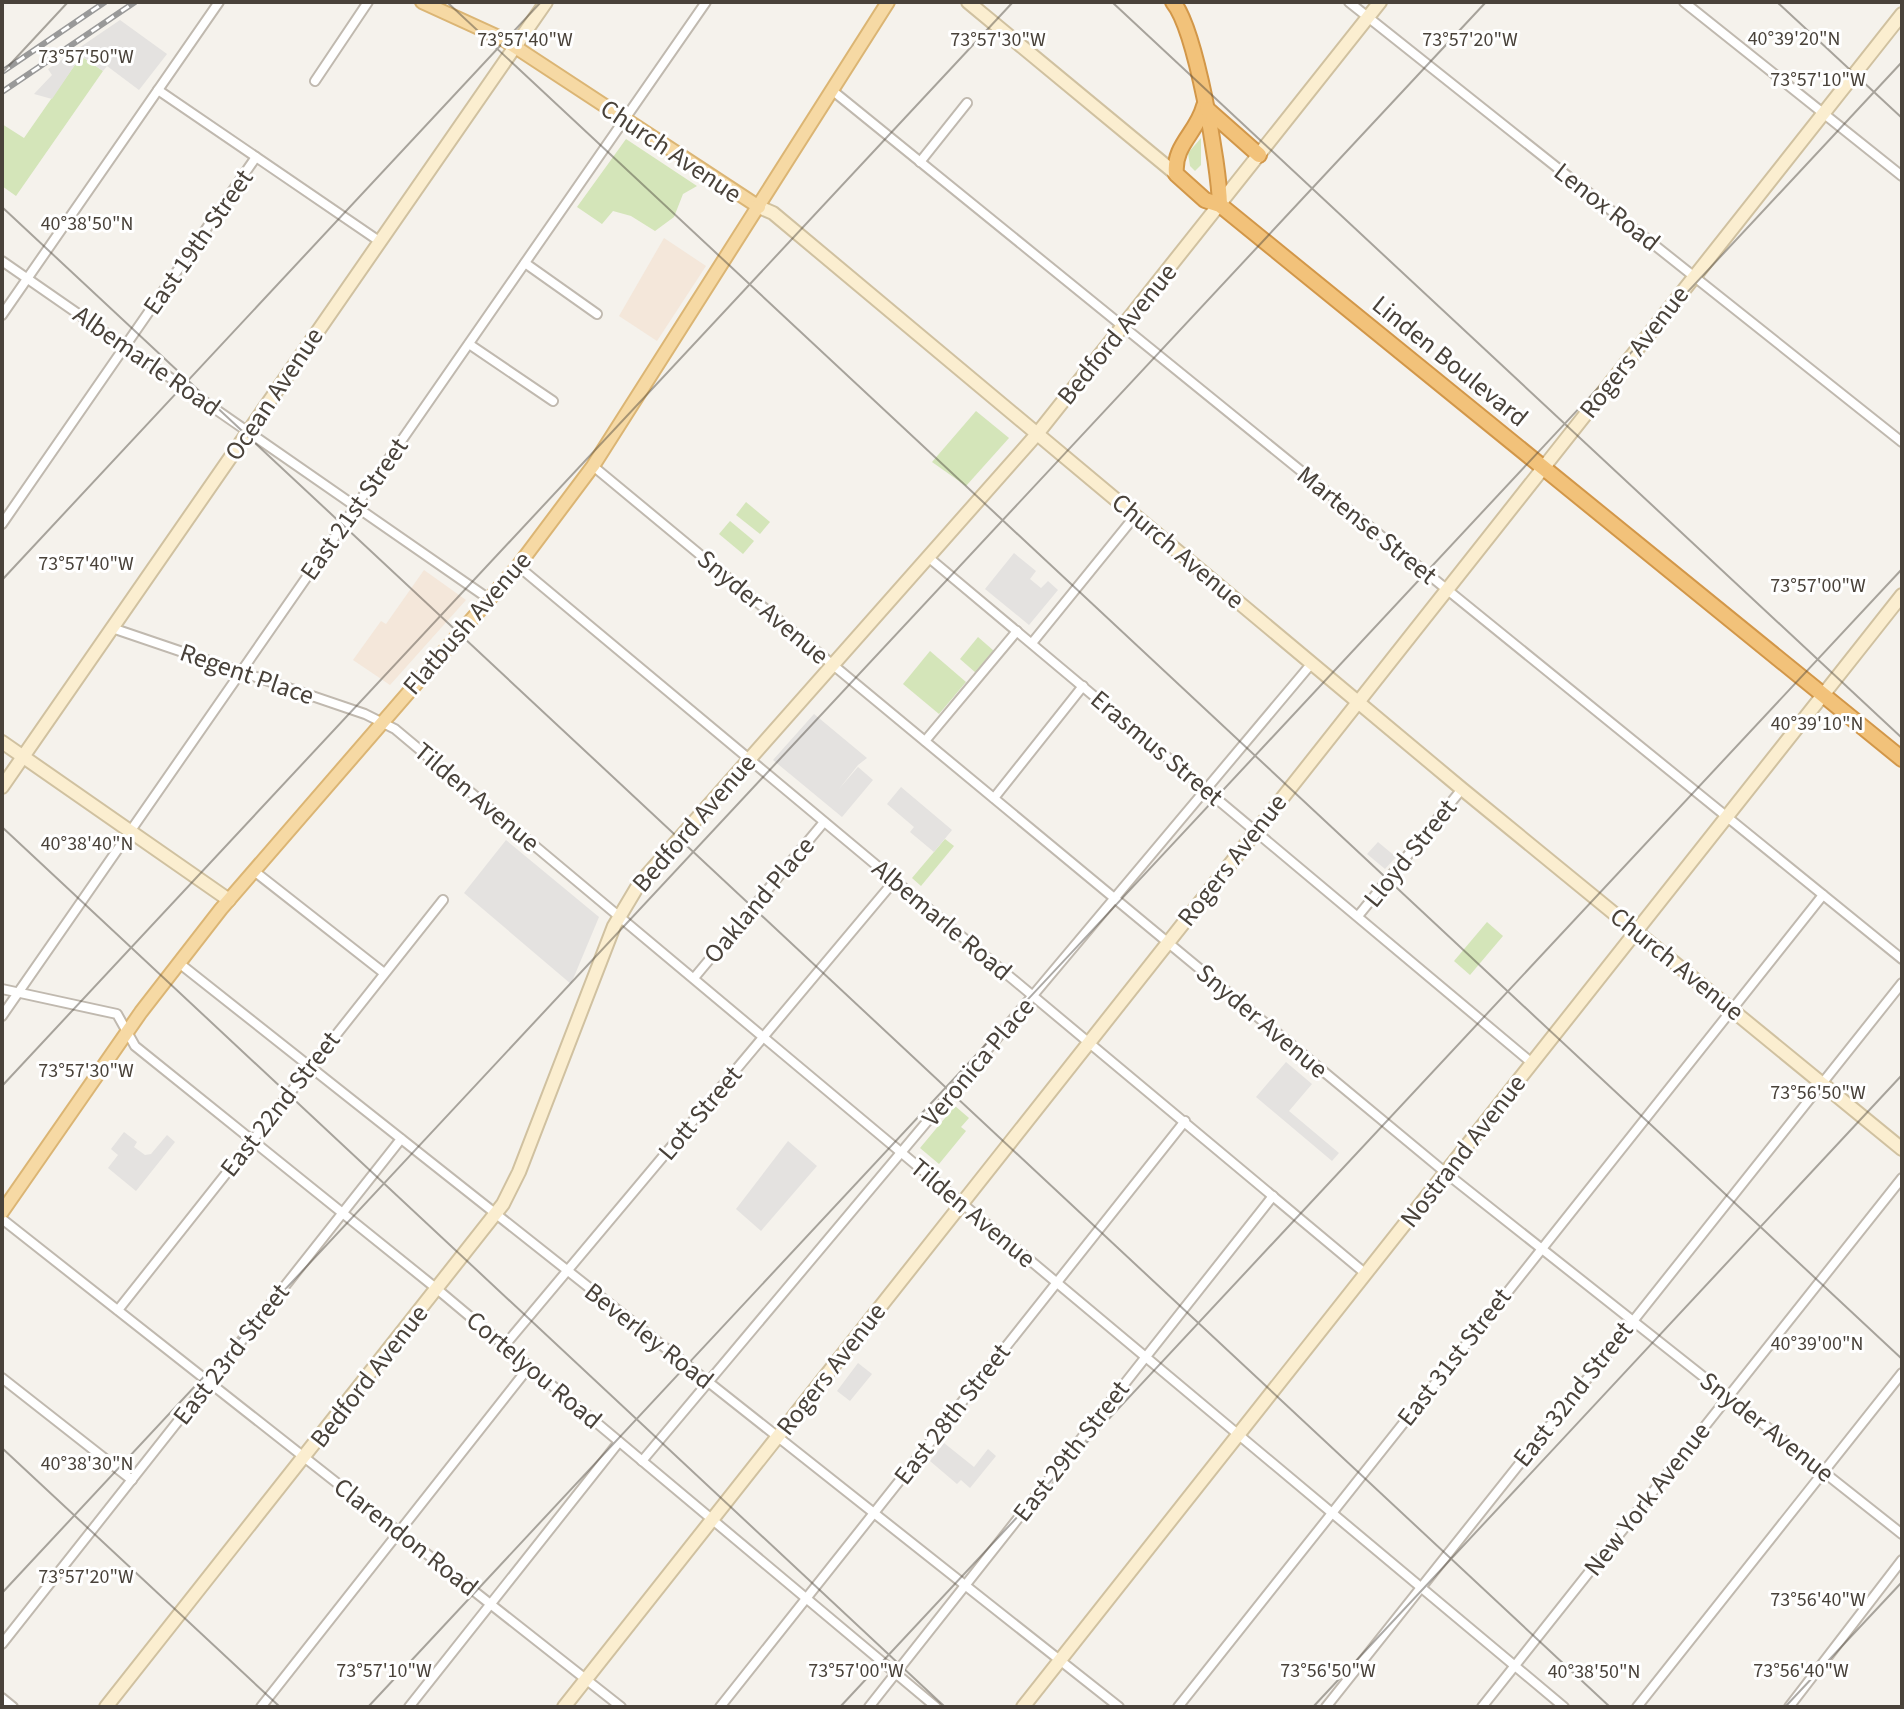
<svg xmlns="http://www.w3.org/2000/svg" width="1904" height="1709" font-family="'Source Sans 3',sans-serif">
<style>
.commercial{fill:#f4e7da}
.green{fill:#d4e5b9}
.parking{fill:#e4e2e0}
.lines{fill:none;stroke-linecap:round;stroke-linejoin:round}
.street-casing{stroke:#c0b9af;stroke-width:12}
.secondary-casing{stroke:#d0c1a0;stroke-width:16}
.primary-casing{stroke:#dbb574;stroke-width:16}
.highway-casing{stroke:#d29749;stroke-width:18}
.street{stroke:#fff;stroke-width:8}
.secondary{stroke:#fbeed0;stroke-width:12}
.primary{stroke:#f6d9a4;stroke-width:12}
.highway{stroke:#f2c27a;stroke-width:14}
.rail-casing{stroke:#999;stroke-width:6}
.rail{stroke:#fff;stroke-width:3;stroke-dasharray:9;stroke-linecap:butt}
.ticks{fill:none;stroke:#49423a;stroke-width:2;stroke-opacity:0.45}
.labels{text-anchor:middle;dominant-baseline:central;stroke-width:6;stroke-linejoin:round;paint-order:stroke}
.street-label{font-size:26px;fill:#49423a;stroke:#fff}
.ticks-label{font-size:20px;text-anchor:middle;fill:#49423a;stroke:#fff;stroke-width:6;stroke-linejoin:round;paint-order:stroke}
</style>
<rect width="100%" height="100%" fill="#f5f2ec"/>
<!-- commercial -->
<g class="commercial">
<polygon points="664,238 706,266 657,341 619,316"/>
<polygon points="424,570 466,600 390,685 353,660 381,621 386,624"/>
</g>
<!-- green -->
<g class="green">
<polygon points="81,56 103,71 16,196 2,186 2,124 24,138"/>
<polygon points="1201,138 1201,165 1195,171 1190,166 1188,153"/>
<polygon points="626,139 697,186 683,194 674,217 655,231 631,216 613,211 602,224 577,207"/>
<polygon points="976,411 1009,438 966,486 932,462"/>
<polygon points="746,502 770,522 760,534 736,515"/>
<polygon points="730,521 754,541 743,554 719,534"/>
<polygon points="978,637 994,651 976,673 960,659"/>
<polygon points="930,651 966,682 939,714 903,684"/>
<polygon points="945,839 954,846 921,886 912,878"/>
<polygon points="1487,922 1503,936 1470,975 1454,961"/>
<polygon points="955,1106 969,1118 961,1127 966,1131 939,1164 920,1148"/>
</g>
<!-- parking -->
<g class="parking">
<polygon points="120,20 167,54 139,90 107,66 103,71 81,56 52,99 34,94 52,75 48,69"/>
<polygon points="1014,553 1036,571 1030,579 1041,588 1048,581 1058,590 1029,625 985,589"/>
<polygon points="814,714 867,758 858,765 839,789 858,767 873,780 842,817 773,760"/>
<polygon points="901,787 952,830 934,852 910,832 914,827 887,804"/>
<polygon points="506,840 599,917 571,984 464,893"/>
<polygon points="1378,842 1396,857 1385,869 1367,854"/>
<polygon points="1286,1062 1312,1084 1289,1111 1339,1153 1332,1161 1256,1097"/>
<polygon points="124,1132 137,1142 134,1147 145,1155 151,1154 167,1135 175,1142 136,1191 108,1168 118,1155 111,1149"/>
<polygon points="788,1141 817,1166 761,1231 736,1209"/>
<polygon points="858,1363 872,1374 850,1401 837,1391"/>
<polygon points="944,1443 974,1467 988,1449 996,1456 970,1488 961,1480 957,1484 930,1461"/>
</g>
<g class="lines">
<!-- street casing -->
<g class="street-casing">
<g id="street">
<polyline points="1349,2 1902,442"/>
<polyline points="1684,2 1902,176"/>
<polyline points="315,81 368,2"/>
<polyline points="158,90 379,241"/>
<polyline points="833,91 1902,959"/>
<polyline points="920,162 967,103"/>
<polyline points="2,261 489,599"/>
<polyline points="525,263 597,314"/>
<polyline points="2,315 219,2"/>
<polyline points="469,344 553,401"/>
<polyline points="593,466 1446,1173 1902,1534"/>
<polyline points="2,524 256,157"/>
<polyline points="928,557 1532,1063"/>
<polyline points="518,566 1366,1274"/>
<polyline points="112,628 365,714 395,729 1564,1707"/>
<polyline points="1032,643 1135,516"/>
<polyline points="925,741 1017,631"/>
<polyline points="994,798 1083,686"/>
<polyline points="254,871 384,973"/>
<polyline points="1358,916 1462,789"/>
<polyline points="179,963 1119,1707"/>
<polyline points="694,978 824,822"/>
<polyline points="2,989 117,1014 135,1046 437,1289 936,1707"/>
<polyline points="2,1016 706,2"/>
<polyline points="2,1219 621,1707"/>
<polyline points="118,1310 443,900"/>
<polyline points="505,1345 895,880"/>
<polyline points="2,1378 132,1480"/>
<polyline points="642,1461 1312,663"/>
<polyline points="2,1644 401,1139"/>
<polyline points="2,1698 13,1707"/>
<polyline points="261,1707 529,1367"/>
<polyline points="409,1707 619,1442"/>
<polyline points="720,1707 1185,1121"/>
<polyline points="869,1707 1273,1196"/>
<polyline points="1178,1707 1823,895"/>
<polyline points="1326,1707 1902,983"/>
<polyline points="1482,1707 1902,1178"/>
<polyline points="1637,1707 1902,1373"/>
<polyline points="1789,1707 1902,1560"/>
</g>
</g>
<!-- secondary casing -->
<g class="secondary-casing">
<g id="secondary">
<polyline points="968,2 1176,174"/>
<polyline points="759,207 773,213 1462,789 1902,1149"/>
<polyline points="2,742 229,900"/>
<polyline points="2,787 546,2"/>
<polyline points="106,1707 503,1204 519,1172 614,926 639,884 1037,434 1380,2"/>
<polyline points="564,1707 1902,14"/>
<polyline points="1023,1707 1902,595"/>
</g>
</g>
<!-- primary casing -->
<g class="primary-casing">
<g id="primary">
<polyline points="422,2 503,39 759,207"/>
<polyline points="2,1212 141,1012 221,909 518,566 593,466 888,2"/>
</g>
</g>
<!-- highway casing -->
<g class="highway-casing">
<g id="highway">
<path d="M1173,2C1196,30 1219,165 1220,205"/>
<path d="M1204,106C1197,133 1173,145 1176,174L1205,200L1220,205L1902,759"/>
<polyline points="1207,109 1259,155"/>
</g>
</g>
<!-- street -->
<use href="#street" class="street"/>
<!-- secondary -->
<use href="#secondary" class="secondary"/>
<!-- primary -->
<use href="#primary" class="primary"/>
<!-- highway -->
<use href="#highway" class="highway"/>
<!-- rail casing -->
<g class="rail-casing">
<g id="rail">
<polyline points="2,72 105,2"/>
<polyline points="2,92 135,2"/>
</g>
</g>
<!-- rail -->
<use href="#rail" class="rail"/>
</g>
<!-- ticks -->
<path class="ticks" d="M447,2L1902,1359M1112,2L1902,738M1777,2L1902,118M2,73L68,2M2,207L1610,1707M2,580L541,2M2,827L945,1707M2,1086L1013,2M2,1448L280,1707M2,1593L1486,2M368,1707L1902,62M840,1707L1902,569M1313,1707L1902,1075M1785,1707L1902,1582"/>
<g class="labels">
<!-- street labels -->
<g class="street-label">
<text transform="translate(671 151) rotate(34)">Church Avenue</text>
<text transform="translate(1607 207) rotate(38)">Lenox Road</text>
<text transform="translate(198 242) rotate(-55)">East 19th Street</text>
<text transform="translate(1117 334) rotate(-51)">Bedford Avenue</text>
<text transform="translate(1634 352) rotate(-52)">Rogers Avenue</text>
<text transform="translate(147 361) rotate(35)">Albemarle Road</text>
<text transform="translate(1450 361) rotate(39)">Linden Boulevard</text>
<text transform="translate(274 394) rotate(-56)">Ocean Avenue</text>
<text transform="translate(354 509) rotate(-55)">East 21st Street</text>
<text transform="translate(1367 525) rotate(39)">Martense Street</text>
<text transform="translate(1178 551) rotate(40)">Church Avenue</text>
<text transform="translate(763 607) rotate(40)">Snyder Avenue</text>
<text transform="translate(467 623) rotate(-49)">Flatbush Avenue</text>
<text transform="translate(247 674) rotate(19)">Regent Place</text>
<text transform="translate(1157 748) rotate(40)">Erasmus Street</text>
<text transform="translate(477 797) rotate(40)">Tilden Avenue</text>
<text transform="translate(694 823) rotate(-49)">Bedford Avenue</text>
<text transform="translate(1410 853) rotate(-51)">Lloyd Street</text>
<text transform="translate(1232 860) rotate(-52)">Rogers Avenue</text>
<text transform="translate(759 900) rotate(-50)">Oakland Place</text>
<text transform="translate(942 920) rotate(40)">Albemarle Road</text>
<text transform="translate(1677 964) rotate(39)">Church Avenue</text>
<text transform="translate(1262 1021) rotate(40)">Snyder Avenue</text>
<text transform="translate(978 1062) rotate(-50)">Veronica Place</text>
<text transform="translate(280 1104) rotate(-52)">East 22nd Street</text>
<text transform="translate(700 1113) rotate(-50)">Lott Street</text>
<text transform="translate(1463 1151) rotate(-52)">Nostrand Avenue</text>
<text transform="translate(973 1213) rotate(40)">Tilden Avenue</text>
<text transform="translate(649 1336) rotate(38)">Beverley Road</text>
<text transform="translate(231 1354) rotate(-52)">East 23rd Street</text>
<text transform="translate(1454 1357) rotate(-52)">East 31st Street</text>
<text transform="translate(831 1369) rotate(-52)">Rogers Avenue</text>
<text transform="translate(534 1370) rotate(40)">Cortelyou Road</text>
<text transform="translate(369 1376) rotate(-52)">Bedford Avenue</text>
<text transform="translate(1573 1394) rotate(-52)">East 32nd Street</text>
<text transform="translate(952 1414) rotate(-52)">East 28th Street</text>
<text transform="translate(1767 1427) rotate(38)">Snyder Avenue</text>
<text transform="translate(1071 1451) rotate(-52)">East 29th Street</text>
<text transform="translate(1647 1499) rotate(-52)">New York Avenue</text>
<text transform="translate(406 1537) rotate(38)">Clarendon Road</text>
</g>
</g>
<g class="ticks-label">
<text x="1794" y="45">40°39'20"N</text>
<text x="525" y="46">73°57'40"W</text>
<text x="998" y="46">73°57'30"W</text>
<text x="1470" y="46">73°57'20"W</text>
<text x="86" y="63">73°57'50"W</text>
<text x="1818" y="86">73°57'10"W</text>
<text x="87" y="230">40°38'50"N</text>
<text x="86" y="570">73°57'40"W</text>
<text x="1818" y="592">73°57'00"W</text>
<text x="1817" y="730">40°39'10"N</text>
<text x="87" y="850">40°38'40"N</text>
<text x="86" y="1077">73°57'30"W</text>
<text x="1818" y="1099">73°56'50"W</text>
<text x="1817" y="1350">40°39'00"N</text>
<text x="87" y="1470">40°38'30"N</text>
<text x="86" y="1583">73°57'20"W</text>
<text x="1818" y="1606">73°56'40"W</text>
<text x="384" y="1677">73°57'10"W</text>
<text x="856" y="1677">73°57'00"W</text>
<text x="1328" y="1677">73°56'50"W</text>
<text x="1801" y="1677">73°56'40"W</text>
<text x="1594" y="1678">40°38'50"N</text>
</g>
<!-- border -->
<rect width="1904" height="1709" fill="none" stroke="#49423a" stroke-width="8"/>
</svg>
